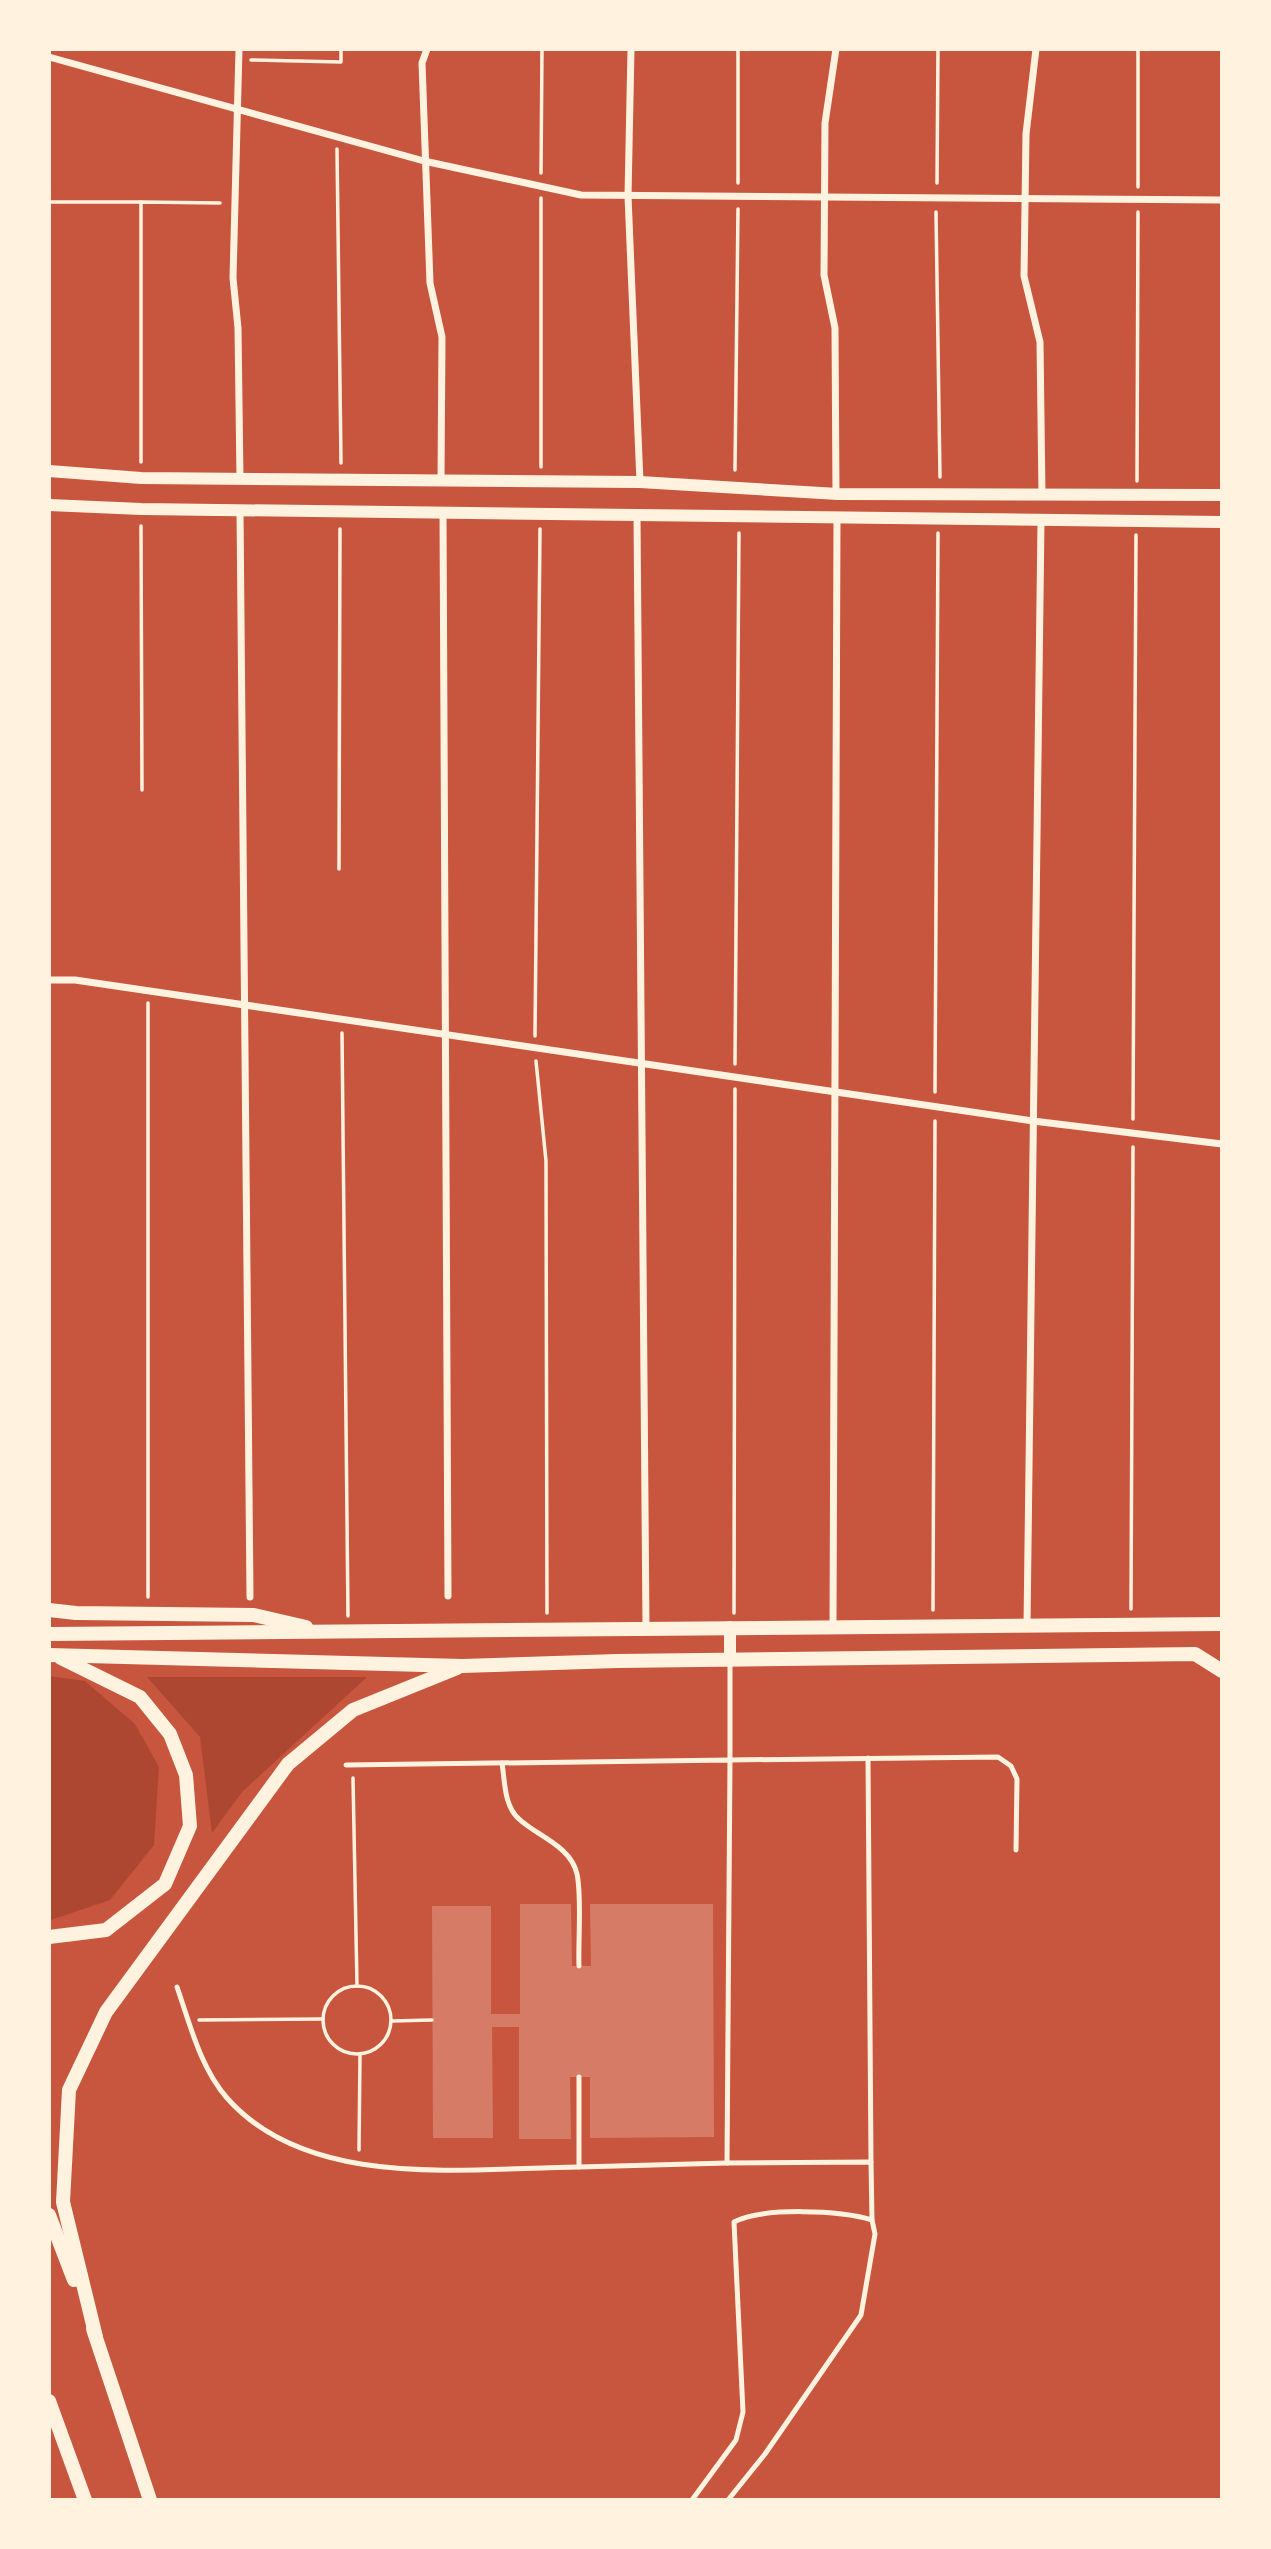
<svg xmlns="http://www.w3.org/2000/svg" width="1271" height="2549" font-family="'Sofia Sans Condensed',sans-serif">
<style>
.green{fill:#ae4732}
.building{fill:#d67c66}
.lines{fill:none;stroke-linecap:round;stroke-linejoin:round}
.path{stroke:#fff3e0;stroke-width:3.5}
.service{stroke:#fff3e0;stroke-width:5}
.minor{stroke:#fff3e0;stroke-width:7}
.tertiary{stroke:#fff3e0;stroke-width:12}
.secondary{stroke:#fff3e0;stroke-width:14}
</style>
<rect width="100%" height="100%" fill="#c8553d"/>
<!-- green -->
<g class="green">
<polygon points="49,1676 85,1681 135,1724 159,1767 154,1845 110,1900 51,1920"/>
<polygon points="147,1677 367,1677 242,1792 212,1833 200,1737"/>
</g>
<!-- building -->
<polygon class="building" points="520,1904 571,1904 572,1966 591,1966 590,1904 713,1904 714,2137 590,2138 590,2077 570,2077 571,2139 519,2139 519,2027 492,2027 493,2138 433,2138 432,1906 491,1906 491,2014 520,2014"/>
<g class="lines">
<!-- path -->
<g class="path">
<polyline points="1138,49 1138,187"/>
<polyline points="251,60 341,62 341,49"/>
<polyline points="337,149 341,463"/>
<polyline points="541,173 542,49"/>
<polyline points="738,183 738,49"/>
<polyline points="937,183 938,49"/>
<polyline points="49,202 141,202"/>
<polyline points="936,212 940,477"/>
<polyline points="141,462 141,202 220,203"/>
<polyline points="541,467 541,198"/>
<polyline points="735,470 738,209"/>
<polyline points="1137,481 1138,212"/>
<polyline points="141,526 142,790"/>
<polyline points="339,869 340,529"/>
<polyline points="148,1003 148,1597"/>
<polyline points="342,1033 348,1616"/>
<polyline points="535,1036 540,529"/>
<polyline points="536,1061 546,1161 547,1613"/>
<polyline points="735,1064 739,533"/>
<polyline points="935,1092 938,533"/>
<polyline points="1133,1119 1136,535"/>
<polyline points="1131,1609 1133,1147"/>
<polyline points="933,1610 935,1121"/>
<polyline points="734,1613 735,1089"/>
<polyline points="353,1778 357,1986"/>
<circle cx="357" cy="2020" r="34"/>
<polyline points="199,2020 323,2019"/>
<polyline points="392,2021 432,2020"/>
<polyline points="359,2150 360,2055"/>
</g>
<!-- service -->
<g class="service">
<polyline points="730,1661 730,1760 998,1757 1011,1766 1017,1779 1016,1850"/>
<polyline points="868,1758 871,2162"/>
<path d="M502,1763C505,1782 504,1806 519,1819C537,1836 571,1846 577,1874C582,1897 578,1941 579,1966"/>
<polyline points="346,1765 730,1760 727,2163 871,2162 872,2220"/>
<path d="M177,1987C190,2024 200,2067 227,2098C309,2191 466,2168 579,2167"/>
<polyline points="579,2077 579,2167 727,2163"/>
<path d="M692,2500L736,2440L743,2412L734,2222C762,2207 841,2210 872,2220L875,2234L861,2315L765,2454L728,2500"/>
</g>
<!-- minor -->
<g class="minor">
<polyline points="239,49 233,278 238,328 240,479"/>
<polyline points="427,49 422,63 430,283 442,337 441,480"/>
<polyline points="631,49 628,196 640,482"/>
<polyline points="1036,49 1026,134 1024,276 1040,342 1042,495"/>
<polyline points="49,57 424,161 581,195 1222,200"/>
<polyline points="836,494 835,328 824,275 825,123 836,49"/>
<polyline points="240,510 250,1597"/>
<polyline points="443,512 448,1596"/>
<polyline points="637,515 646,1628"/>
<polyline points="49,980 75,980 1033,1121 1222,1144"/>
<polyline points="1027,1625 1041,521"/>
<polyline points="833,1627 837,518"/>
</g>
<!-- tertiary -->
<g class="tertiary">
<polyline points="49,471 141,478 640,482 838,494 1222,495"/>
<polyline points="49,505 141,509 1222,522"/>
<polyline points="730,1627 730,1661"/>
</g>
<!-- secondary -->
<g class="secondary">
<polyline points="49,1610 76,1613 254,1615 306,1627"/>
<polyline points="49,1634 1222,1624"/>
<polyline points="49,1655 462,1666 617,1661 1195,1654 1222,1671"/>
<polyline points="49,1937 106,1930 165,1884 190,1826 186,1775 170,1734 140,1697 61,1658"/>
<polyline points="49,2215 74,2280"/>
<polyline points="93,2329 150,2500"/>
<polyline points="96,2337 63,2202 69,2090 106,2012 288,1764 353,1710 457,1668"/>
<polyline points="49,2401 85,2500"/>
</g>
</g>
<!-- border -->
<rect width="1271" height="2549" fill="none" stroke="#fff3e0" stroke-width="102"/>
</svg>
